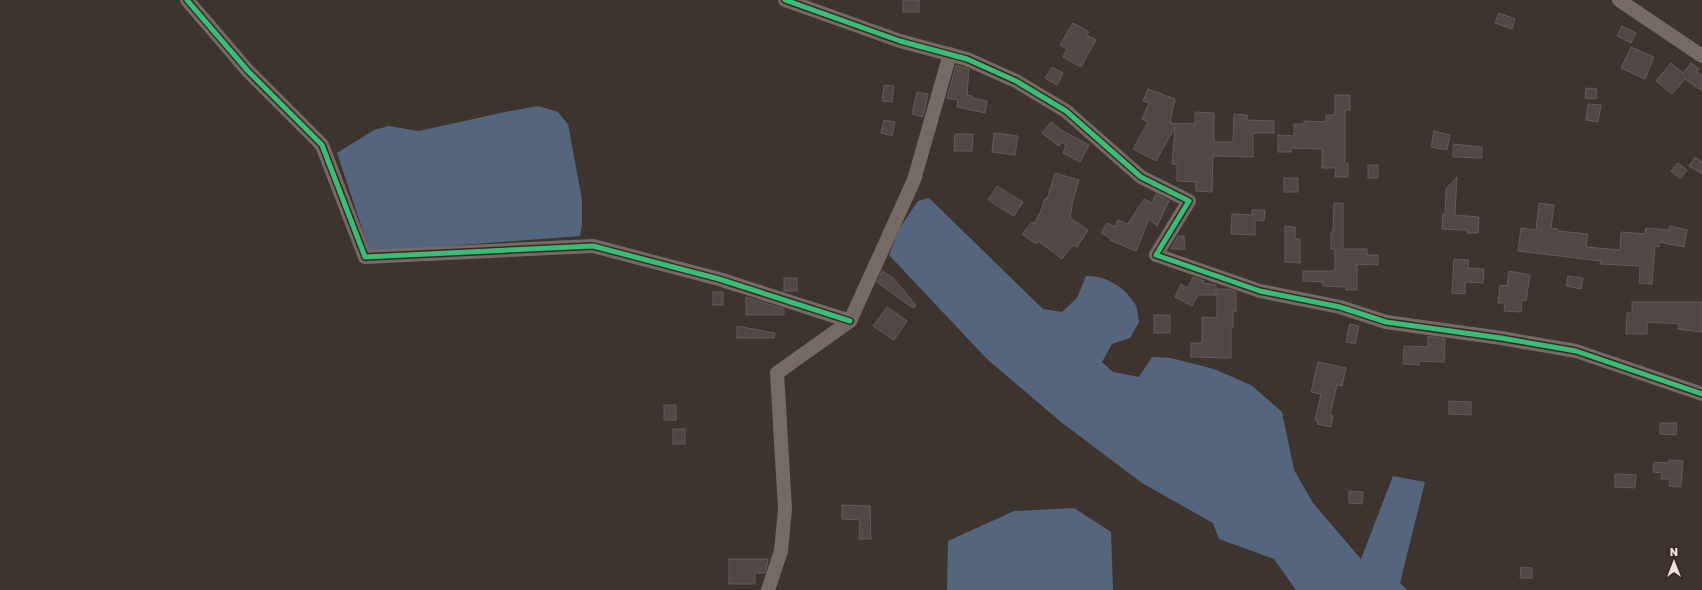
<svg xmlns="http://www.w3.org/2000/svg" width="1702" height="590" font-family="'Golos Text',sans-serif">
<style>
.water{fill:#56657e}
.building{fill:#504845;stroke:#625b57}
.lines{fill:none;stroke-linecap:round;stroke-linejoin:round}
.minor{stroke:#756a66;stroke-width:14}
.cycleway-casing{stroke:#382821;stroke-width:8}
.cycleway{stroke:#3abd76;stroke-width:5}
</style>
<rect width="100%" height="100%" fill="#3d3430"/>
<!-- water -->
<g class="water">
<polygon points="538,106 558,112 568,124 582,200 582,225 580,236 370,252 337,153 374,130 389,126 419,131 505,112"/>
<path d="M929,198L1043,309L1062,312L1077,298L1086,276C1105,275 1125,287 1135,304C1138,309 1138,317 1139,322L1130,338L1112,344L1102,362L1113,372L1139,377L1152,357L1171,358L1214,369L1251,385L1282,412L1294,470L1313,503L1361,559L1393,476L1425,482L1400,583L1407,590H1296L1274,559L1219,539L1213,523L1142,483L1061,422L987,359L889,255L899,229L918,201Z"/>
<polygon points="1074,508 1111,532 1113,590 947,590 948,541 1014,511"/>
</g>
<!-- building -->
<g class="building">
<rect x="903" y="0" width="16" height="12"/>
<polygon points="1499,13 1515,19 1512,29 1495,23"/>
<polygon points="1073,23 1089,32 1087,35 1096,40 1081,67 1063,57 1067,49 1060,45"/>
<polygon points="1622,26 1636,33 1631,43 1617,36"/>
<polygon points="1631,47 1654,57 1645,79 1621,68"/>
<polygon points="1671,63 1683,73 1691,63 1699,69 1697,72 1702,75 1702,91 1685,79 1672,94 1656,81"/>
<polygon points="956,65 969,69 967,95 972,96 972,98 987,101 985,113 957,107 958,100 947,98"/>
<polygon points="1052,67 1063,73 1057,85 1045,78"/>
<polygon points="884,85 894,86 892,102 882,101"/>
<polygon points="1586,88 1597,89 1596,99 1585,98"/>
<polygon points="1148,89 1175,99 1170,123 1195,124 1195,112 1214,113 1214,142 1233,142 1234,114 1247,115 1247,120 1274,121 1274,133 1253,133 1253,157 1213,156 1212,192 1196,191 1196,182 1177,181 1177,164 1172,164 1175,127 1156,161 1133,149 1148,122 1142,119 1149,103 1143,101"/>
<polygon points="917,92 928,94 923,117 912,114"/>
<polygon points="1335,95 1350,95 1350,110 1345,110 1345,163 1348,163 1348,177 1335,177 1336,168 1322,168 1322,149 1291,148 1291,152 1278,152 1278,135 1294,136 1294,124 1304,124 1304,121 1326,122 1326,115 1335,115"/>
<polygon points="1588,104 1601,105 1598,122 1586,120"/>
<polygon points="884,120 895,122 892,136 881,133"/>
<polygon points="1051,122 1061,130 1089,145 1080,162 1063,153 1066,145 1061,142 1059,146 1042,133"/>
<polygon points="1434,131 1450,135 1447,150 1431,147"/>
<polygon points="994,133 1018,136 1015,155 992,152"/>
<polygon points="955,134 973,134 972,151 954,151"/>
<polygon points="1453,144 1482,147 1482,158 1453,157"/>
<polygon points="1695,157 1702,162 1702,174 1689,166"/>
<polygon points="1678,163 1687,170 1680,179 1671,171"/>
<rect x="1368" y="165" width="10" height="13"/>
<polygon points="1055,173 1079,180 1073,200 1070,218 1088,230 1077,247 1073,245 1062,259 1038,241 1036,244 1022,234 1032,222 1034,224 1040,213 1045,199 1047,199"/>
<polygon points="1457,177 1455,215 1479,217 1478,233 1467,233 1467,230 1442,229 1443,214 1445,215 1446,189"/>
<rect x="1284" y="178" width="14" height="14"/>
<polygon points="997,186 1023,202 1014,216 988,200"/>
<polygon points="1156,194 1169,201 1157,226 1149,219 1136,251 1110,240 1110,238 1101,233 1107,223 1115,227 1118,220 1128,224 1144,199 1152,203"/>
<polygon points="1334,203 1343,203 1343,249 1367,249 1367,255 1378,255 1378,265 1357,264 1357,290 1346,290 1346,287 1323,286 1323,282 1303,281 1303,271 1335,271 1335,249 1331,249 1331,232 1333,232"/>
<polygon points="1539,203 1554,205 1551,228 1558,229 1558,231 1588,234 1586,247 1620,250 1621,232 1645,234 1646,228 1669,230 1670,226 1687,230 1684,247 1659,242 1659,247 1655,246 1652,284 1639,283 1640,266 1600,264 1601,261 1518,251 1521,228 1536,230"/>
<polygon points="1252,210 1265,210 1264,221 1255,220 1255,235 1231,234 1232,214 1252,215"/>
<polygon points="1285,226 1295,227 1295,239 1300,239 1300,263 1285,262"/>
<polygon points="1178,236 1184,236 1185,249 1171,249"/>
<polygon points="1454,259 1469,260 1468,268 1484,269 1483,283 1465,282 1465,294 1452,293"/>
<polygon points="882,271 893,278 916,305 913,308 877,282"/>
<polygon points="1509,271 1530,275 1526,301 1522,300 1521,312 1504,311 1505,303 1498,303 1500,285 1507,286"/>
<polygon points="1568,276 1583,278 1581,289 1566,286"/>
<polygon points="1193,277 1204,281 1203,283 1216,285 1216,295 1198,295 1192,306 1175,297 1181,284 1188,288"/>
<rect x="784" y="278" width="13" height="13"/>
<polygon points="1217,289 1229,289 1236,292 1236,312 1233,310 1233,327 1231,327 1231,358 1191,357 1191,343 1202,343 1202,317 1217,318"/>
<rect x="713" y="292" width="10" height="13"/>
<polygon points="746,297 784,309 784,315 746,315"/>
<polygon points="1632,302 1702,302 1702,332 1678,329 1679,324 1647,322 1647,334 1626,334 1627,313 1632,313"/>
<polygon points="887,307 907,321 894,340 873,326"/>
<rect x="1154" y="315" width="16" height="18"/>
<polygon points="1350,324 1359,326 1355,344 1346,342"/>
<polygon points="737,326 775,333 774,338 737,338"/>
<polygon points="1428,336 1445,339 1444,362 1419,361 1419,365 1403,364 1404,346 1428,347"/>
<polygon points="1318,362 1346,368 1342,386 1337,385 1330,415 1333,415 1331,427 1317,424 1318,421 1315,420 1321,394 1311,392"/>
<polygon points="1449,401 1471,402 1471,415 1449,414"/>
<rect x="664" y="405" width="12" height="15"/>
<polygon points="1660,423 1677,423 1676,435 1660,434"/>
<rect x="673" y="429" width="12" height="15"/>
<polygon points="1669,460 1683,461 1681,487 1669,486 1670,479 1661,479 1662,473 1653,472 1654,462 1669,463"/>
<polygon points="1615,474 1636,475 1635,488 1615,487"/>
<polygon points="1349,491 1363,492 1362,504 1349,503"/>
<polygon points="842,505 870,506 871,539 859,539 860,520 842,519"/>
<polygon points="729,559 768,559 768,562 765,573 755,573 755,584 729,584"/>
<polygon points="1521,567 1532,568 1532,578 1520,578"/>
</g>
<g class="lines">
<!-- minor -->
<g class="minor">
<polyline points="187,0 248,71 322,145 365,257 593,246 719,279 850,321"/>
<polyline points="785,0 900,41 967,59 1016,81 1066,111 1141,177 1189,201 1156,255 1260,291 1340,307 1386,322 1501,338 1576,351 1702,394"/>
<polyline points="1619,0 1702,56"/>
<polyline points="768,590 781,551 785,509 777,373 850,321 914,180 950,54"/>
</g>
<!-- cycleway casing -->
<g class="cycleway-casing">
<g id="cycleway">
<polyline points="187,0 248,71 322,145 365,257 593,246 719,279 850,321"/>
<polyline points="785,0 900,41 967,59 1016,81 1066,111 1141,177 1189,201 1156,255 1260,291 1340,307 1386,322 1501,338 1576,351 1702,394"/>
</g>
</g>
<!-- cycleway -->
<use href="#cycleway" class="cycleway"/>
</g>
<!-- north arrow -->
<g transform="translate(1674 562)" stroke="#382821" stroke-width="3" paint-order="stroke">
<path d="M0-3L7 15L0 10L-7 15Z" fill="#ede1dc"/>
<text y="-6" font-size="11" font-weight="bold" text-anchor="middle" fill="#ede1dc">N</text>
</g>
</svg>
